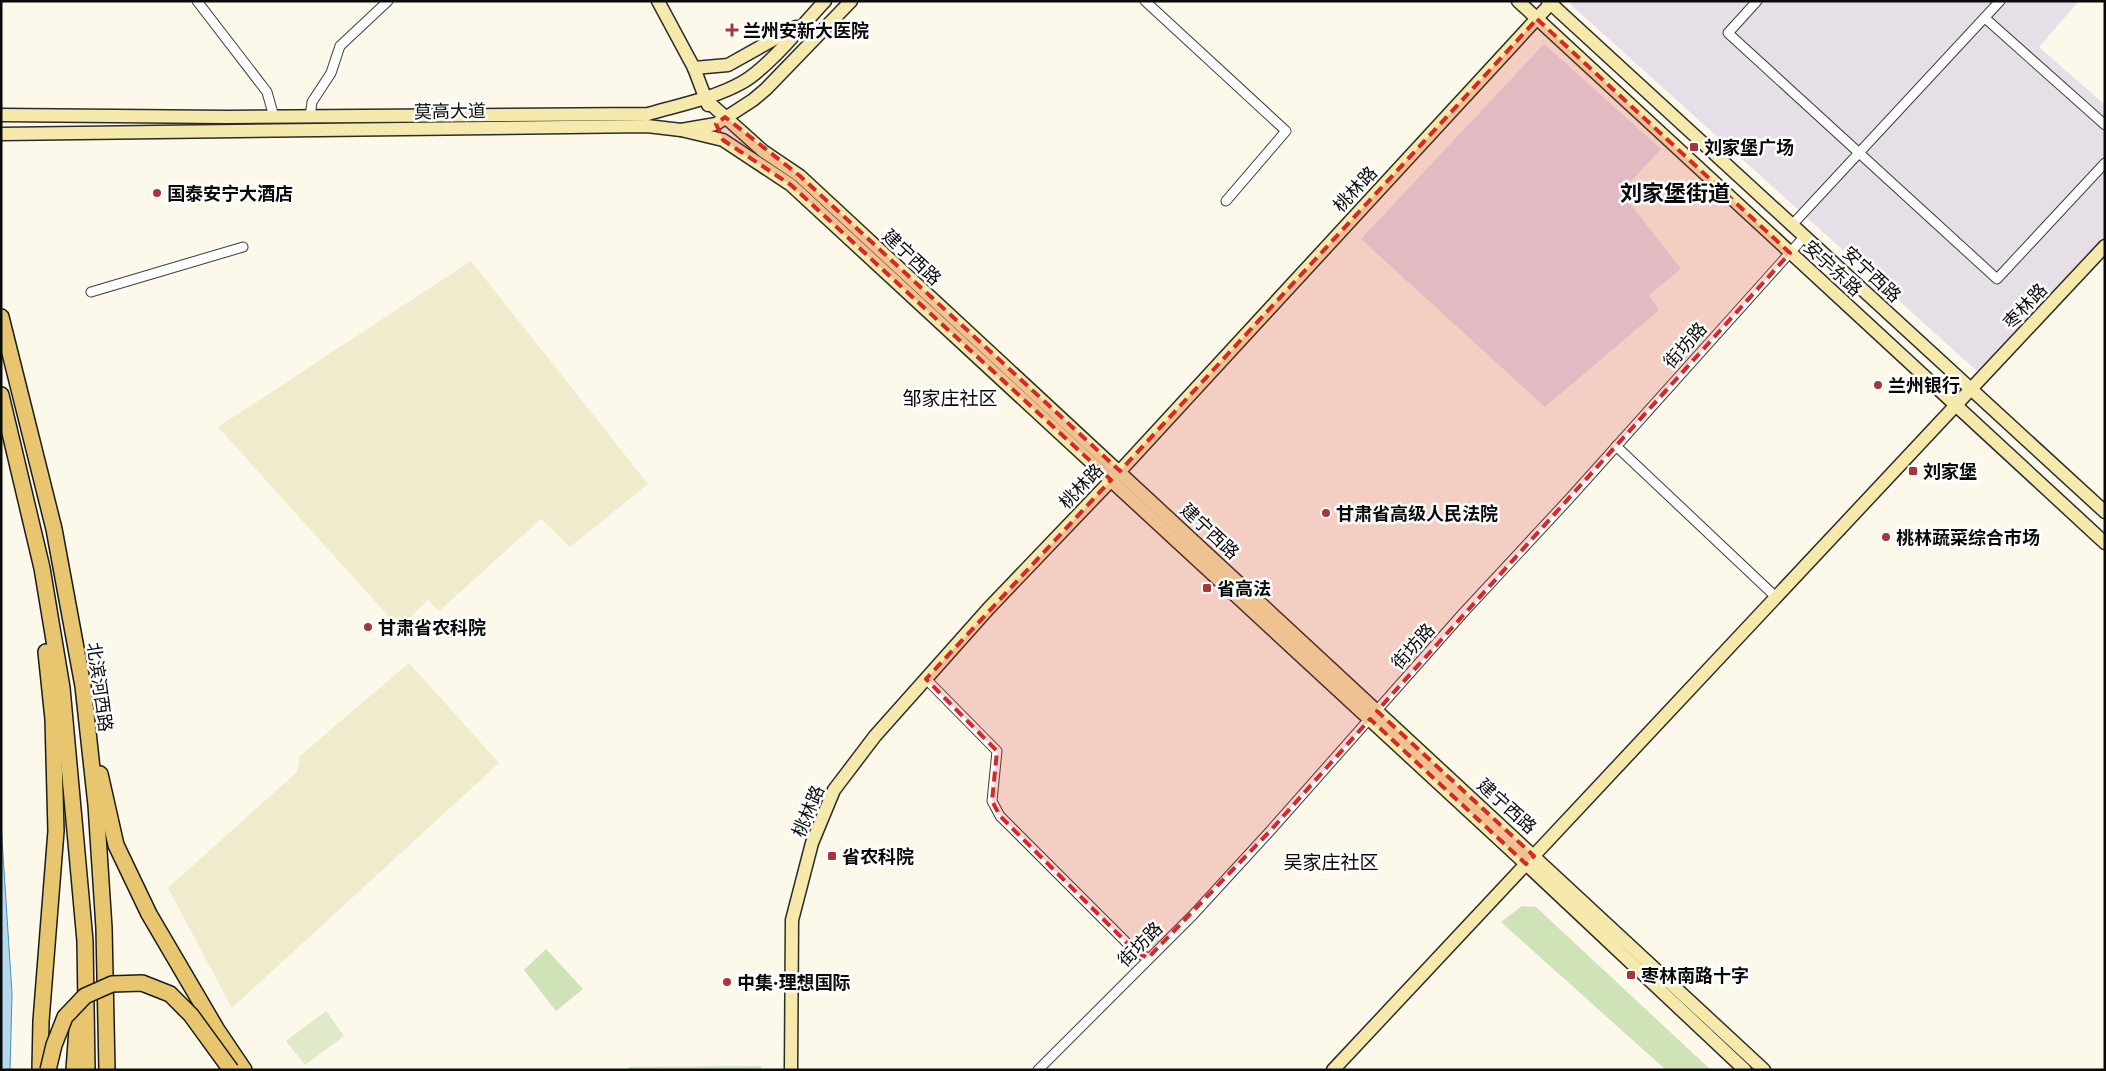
<svg xmlns="http://www.w3.org/2000/svg" width="2106" height="1071" font-family="'Source Serif 4','Noto Sans SC',serif">
<style>
.industrial{fill:#e7dfe8}
.farmland{fill:#efebcd}
.green{fill:#cfe2b8}
.pitch{fill:#e0eac9}
.water{fill:#b5daee;stroke:#4590bc}
.lines{fill:none;stroke-linecap:round;stroke-linejoin:round}
.street-casing{stroke:#3d3d3d;stroke-width:11}
.secondary-casing{stroke:#2c2c2c;stroke-width:15}
.primary-casing{stroke:#1b1b1b;stroke-width:18}
.street{stroke:#fff;stroke-width:9}
.secondary{stroke:#f5eaac;stroke-width:12}
.primary{stroke:#e7c66f;stroke-width:15}
.primary-bridge-casing{stroke:#1b1b1b;stroke-width:18;stroke-linecap:butt}
.primary-bridge{stroke:#e7c66f;stroke-width:15}
.marked{fill:#d62828;fill-opacity:0.2;stroke:#d62828;stroke-width:4;stroke-dasharray:10 6;stroke-linejoin:round}
.poi-dot{fill:#a8343d;stroke:#fff;stroke-width:2}
.labels{text-anchor:middle;dominant-baseline:central;stroke-width:5;stroke-linejoin:round;paint-order:stroke}
.poi-label{font-size:18px;font-weight:bold;fill:#0a0a0a;stroke:#fff;text-anchor:start}
.street-label{font-size:18px;fill:#0a0a0a;stroke:#fff}
.neighbourhood-label{font-size:19px;fill:#0a0a0a;stroke:#fff}
.district-label{font-size:22px;font-weight:bold;fill:#0a0a0a;stroke:#fff}
</style>
<rect width="100%" height="100%" fill="#fcf8ea"/>
<!-- industrial -->
<g class="industrial">
<polygon points="1571,1 2079,1 2039,47 2105,105 2105,239 1978,372 1569,3"/>
<polygon points="1544,44 1661,149 1621,192 1681,269 1649,295 1659,310 1545,407 1361,239"/>
</g>
<!-- farmland -->
<g class="farmland">
<polygon points="471,261 648,484 570,547 541,519 439,611 428,600 399,628 218,427"/>
<polygon points="409,663 499,763 232,1008 168,888 297,772 300,756"/>
</g>
<!-- green -->
<g class="green">
<polygon points="1522,906 1536,907 1711,1070 1666,1070 1501,922"/>
<polygon points="546,949 583,989 556,1011 524,970"/>
<polygon points="761,1066 761,1070 628,1070 629,1067"/>
</g>
<!-- pitch -->
<polygon class="pitch" points="326,1011 344,1036 305,1065 286,1041"/>
<!-- water -->
<polygon class="water" points="1,824 12,994 10,1070 1,1070"/>
<g class="lines">
<!-- street casing -->
<g class="street-casing">
<g id="street">
<polyline points="197,1 267,92 274,117"/>
<polyline points="1145,1 1286,131 1226,201"/>
<polyline points="1757,1 1728,33 1997,279 2105,163"/>
<polyline points="1985,18 2105,125"/>
<polyline points="310,117 312,102 331,73 340,46 388,1"/>
<polyline points="1792,225 2000,1"/>
<polyline points="91,292 243,247"/>
<polyline points="1616,446 1777,598"/>
<polyline points="926,679 997,751 992,801 1000,816 1136,952 1148,958"/>
<polyline points="1038,1070 1193,915 1271,830 1464,612 1569,499 1805,236"/>
</g>
</g>
<!-- secondary casing -->
<g class="secondary-casing">
<g id="secondary">
<polyline points="658,1 694,68 708,105"/>
<polyline points="1518,1 2105,543"/>
<polyline points="1548,1 2105,512"/>
<polyline points="694,68 728,65 796,27"/>
<polyline points="704,98 763,151 800,176 1764,1070"/>
<path d="M1,115L227,117L648,114C679,105 715,98 743,82C770,66 802,25 825,1"/>
<polyline points="681,130 723,140 791,185 1526,864 1745,1070"/>
<polyline points="1,134 647,126 681,130 716,124 753,100 766,89 851,1"/>
<polyline points="791,1070 792,920 812,843 834,790 875,736 989,608 1120,471 1553,1"/>
<polyline points="1333,1070 2105,246"/>
</g>
</g>
<!-- primary casing -->
<g class="primary-casing">
<g id="primary">
<polyline points="1,317 54,529 83,686 96,805 104,928 107,1070"/>
<polyline points="1,395 42,568 62,688 85,941 87,1070"/>
<polyline points="100,774 116,845 149,914 217,1030 244,1070"/>
<polyline points="40,1070 41,1021 56,831 53,719 46,652"/>
<polyline points="74,1070 78,1015"/>
</g>
</g>
<!-- street -->
<use href="#street" class="street"/>
<!-- secondary -->
<use href="#secondary" class="secondary"/>
<!-- primary -->
<use href="#primary" class="primary"/>
<!-- primary-bridge casing -->
<g class="primary-bridge-casing">
<polyline id="primary-bridge" points="48,1070 54,1045 65,1017 85,996 112,984 142,983 170,994 191,1015 231,1070"/>
</g>
<!-- primary-bridge -->
<use href="#primary-bridge" class="primary-bridge"/>
</g>
<!-- marked area -->
<path class="marked" d="M1537,19L1790,253L1377,711L1534,856L1526,864L1370,719L1271,830L1148,958L1136,952L1000,816L992,801L997,751L926,679L1111,480L791,185L723,140L716,124L725,117L800,176L1120,471Z"/>
<!-- markers -->
<g class="poi-dot">
<path d="M729.5 22.5h5v5h5v5h-5v5h-5v-5h-5v-5h5z"/>
<rect x="1689" y="142" width="10" height="10" rx="2.5"/>
<circle cx="157" cy="193" r="5"/>
<circle cx="1878" cy="385" r="5"/>
<rect x="1908" y="466" width="10" height="10" rx="2.5"/>
<circle cx="1326" cy="513" r="5"/>
<circle cx="1886" cy="537" r="5"/>
<rect x="1202" y="583" width="10" height="10" rx="2.5"/>
<circle cx="368" cy="627" r="5"/>
<rect x="827" y="851" width="10" height="10" rx="2.5"/>
<rect x="1626" y="970" width="10" height="10" rx="2.5"/>
<circle cx="727" cy="982" r="5"/>
</g>
<g class="labels">
<!-- poi labels -->
<g class="poi-label">
<text x="743" y="30">兰州安新大医院</text>
<text x="1704" y="147">刘家堡广场</text>
<text x="167" y="193">国泰安宁大酒店</text>
<text x="1888" y="385">兰州银行</text>
<text x="1923" y="471">刘家堡</text>
<text x="1336" y="513">甘肃省高级人民法院</text>
<text x="1896" y="537">桃林蔬菜综合市场</text>
<text x="1217" y="588">省高法</text>
<text x="378" y="627">甘肃省农科院</text>
<text x="842" y="856">省农科院</text>
<text x="1641" y="975">枣林南路十字</text>
<text x="737" y="982">中集·理想国际</text>
</g>
<!-- street labels -->
<g class="street-label">
<text transform="translate(450 111) rotate(-1)">莫高大道</text>
<text transform="translate(1355 189) rotate(-47)">桃林路</text>
<text transform="translate(912 257) rotate(43)">建宁西路</text>
<text transform="translate(1833 268) rotate(43)">安宁东路</text>
<text transform="translate(1872 274) rotate(43)">安宁西路</text>
<text transform="translate(2025 306) rotate(-47)">枣林路</text>
<text transform="translate(1685 345) rotate(-48)">街坊路</text>
<text transform="translate(1081 486) rotate(-46)">桃林路</text>
<text transform="translate(1210 531) rotate(43)">建宁西路</text>
<text transform="translate(1413 646) rotate(-48)">街坊路</text>
<text transform="translate(100 687) rotate(82)">北滨河西路</text>
<text transform="translate(1507 806) rotate(42)">建宁西路</text>
<text transform="translate(808 811) rotate(-67)">桃林路</text>
<text transform="translate(1140 944) rotate(-45)">街坊路</text>
</g>
<!-- neighbourhood labels -->
<g class="neighbourhood-label">
<text x="950" y="398">邹家庄社区</text>
<text x="1331" y="862">吴家庄社区</text>
</g>
<!-- district labels -->
<g class="district-label">
<text x="1675" y="193">刘家堡街道</text>
</g>
</g>
<!-- border -->
<rect width="2106" height="1071" fill="none" stroke="#0a0a0a" stroke-width="5"/>
</svg>
